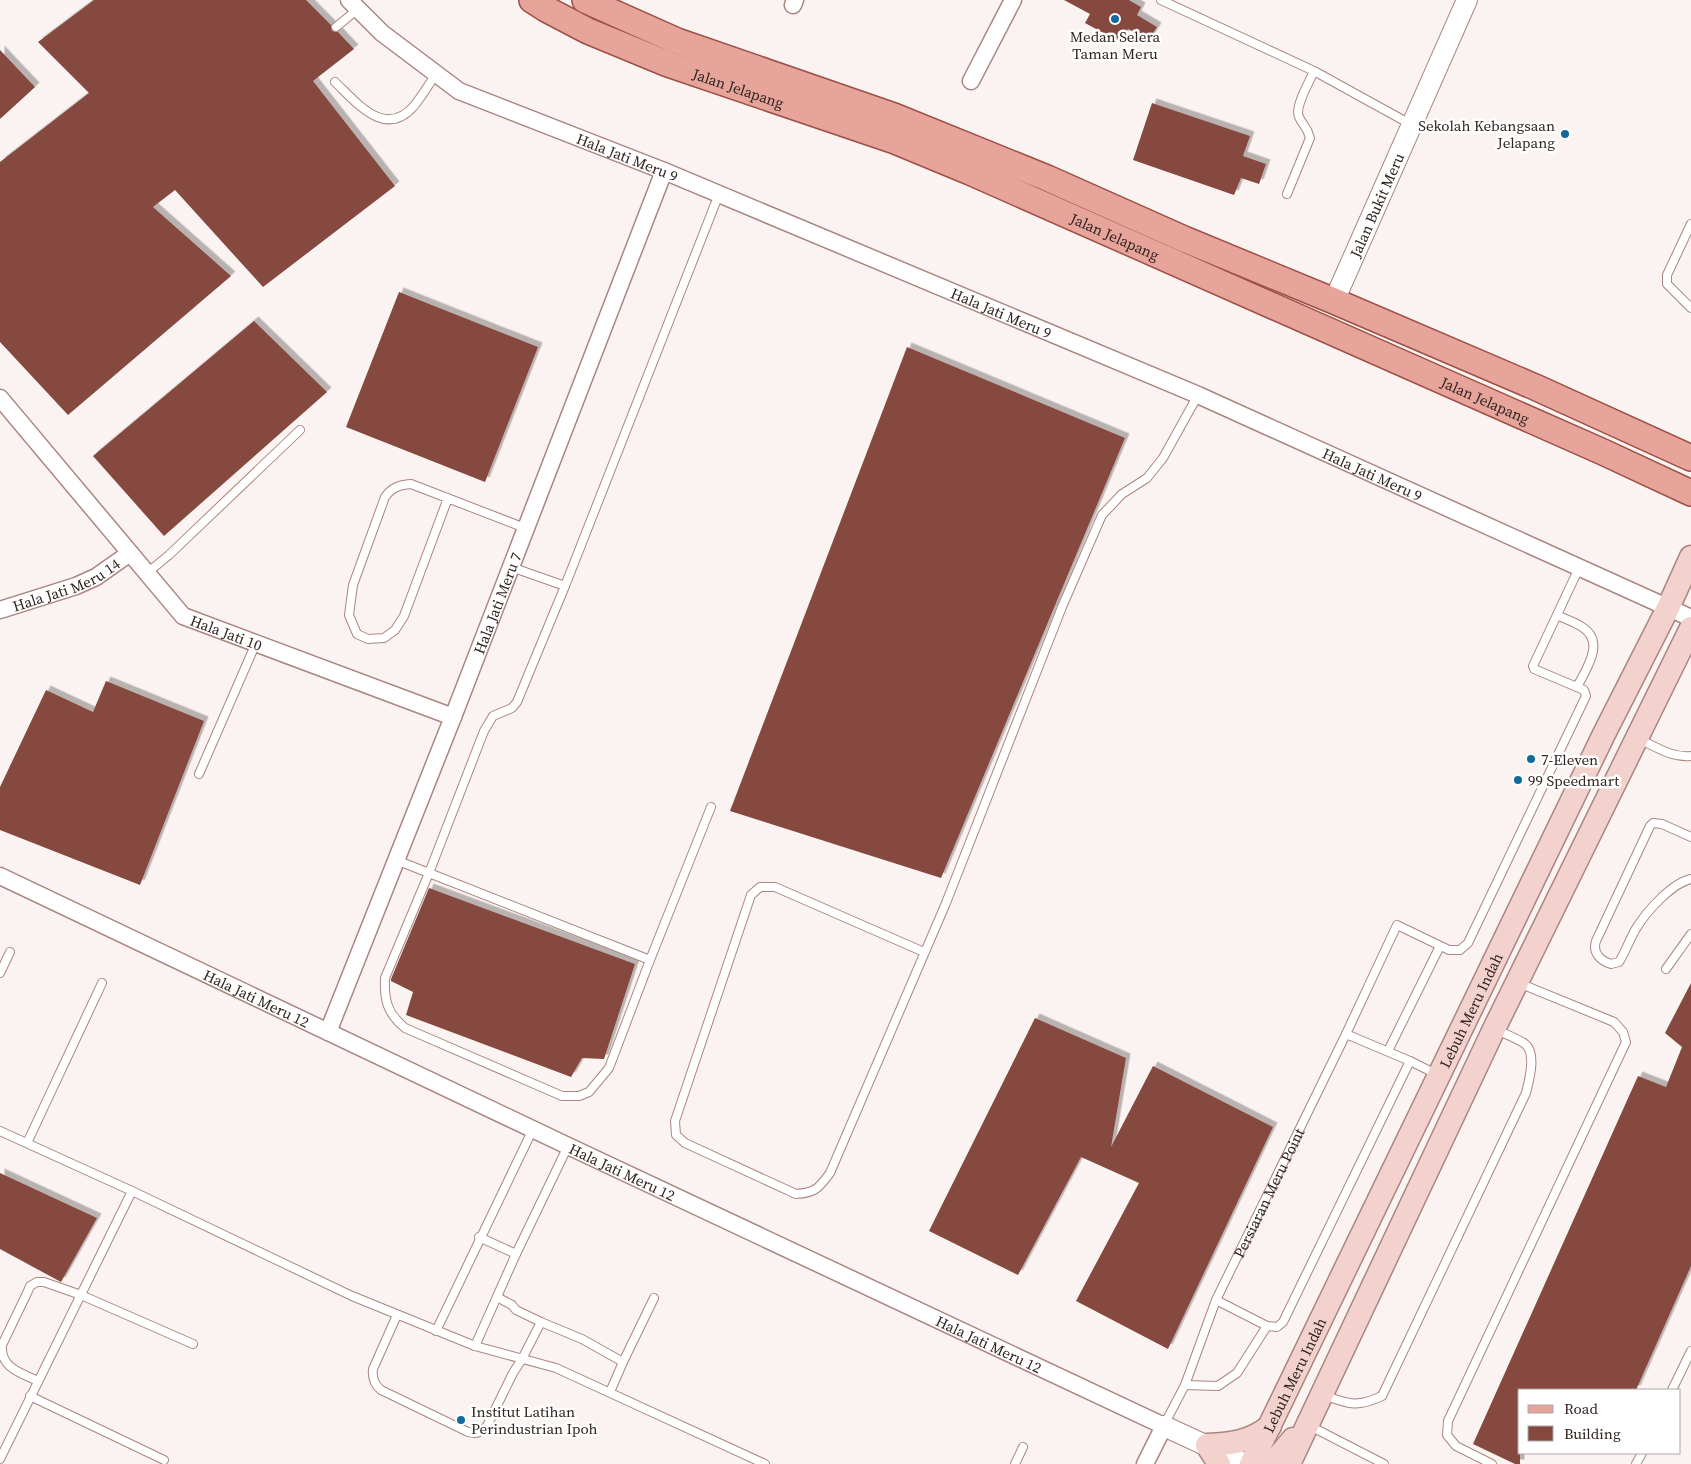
<svg xmlns="http://www.w3.org/2000/svg" width="1691" height="1464" font-family="'Source Serif 4',serif">
<style>
.building{fill:#85483f;filter:url(#shadow)}
.lines{fill:none;stroke-linecap:round;stroke-linejoin:round}
.service-casing{stroke:#aa8680;stroke-width:10}
.minor-casing{stroke:#aa8680;stroke-width:19}
.tertiary-casing{stroke:#aa8680;stroke-width:22}
.secondary-casing{stroke:#aa8680;stroke-width:25}
.primary-casing{stroke:#9d5045;stroke-width:28}
.service{stroke:#fff;stroke-width:8}
.minor{stroke:#fff;stroke-width:16}
.tertiary{stroke:#fff;stroke-width:20}
.secondary{stroke:#f3d1cd;stroke-width:22}
.primary{stroke:#e6a49b;stroke-width:25}
.poi-dot{fill:#106a9a;stroke:#fff;stroke-width:2}
.labels{text-anchor:middle;dominant-baseline:central;stroke-width:5;stroke-linejoin:round;paint-order:stroke}
.poi-label{font-size:15px;fill:#322421;stroke:#fff;text-anchor:start}
.street-label{font-size:15px;fill:#322421;stroke:#fff}
</style>
<defs>
<filter id="shadow"><feDropShadow dx="4.5" dy="-4.5" stdDeviation="0" flood-color="#0004"/></filter>
</defs>
<rect width="100%" height="100%" fill="#fbf3f1"/>
<!-- building -->
<g class="building">
<polygon points="94,0 306,0 331,25 332,31 338,32 354,49 313,81 395,186 263,287 175,190 153,207 231,276 68,415 0,342 0,162 89,93 38,42"/>
<polygon points="1064,0 1129,0 1141,7 1137,15 1157,27 1149,40 1128,29 1120,42 1085,23 1090,14"/>
<polygon points="0,50 35,87 0,119"/>
<polygon points="1152,103 1250,136 1243,156 1266,164 1259,184 1241,178 1234,195 1133,160"/>
<polygon points="399,292 538,347 485,482 346,427"/>
<polygon points="254,321 327,392 164,536 93,456"/>
<polygon points="907,347 1125,438 941,878 730,811"/>
<polygon points="106,681 204,721 140,885 0,830 0,787 46,690 93,712"/>
<polygon points="429,888 635,964 604,1059 582,1058 571,1077 406,1015 413,992 391,981 391,979"/>
<polygon points="1691,983 1691,1266 1636,1390 1520,1390 1520,1464 1515,1464 1473,1444 1638,1076 1666,1087 1682,1047 1665,1033"/>
<polygon points="1035,1018 1126,1058 1111,1147 1153,1066 1273,1127 1168,1349 1076,1301 1139,1183 1081,1157 1018,1275 929,1231"/>
<polygon points="0,1173 97,1218 61,1282 0,1249"/>
</g>
<g class="lines">
<!-- service casing -->
<g class="service-casing">
<g id="service">
<polyline points="1161,0 1314,71 1412,125"/>
<polyline points="336,27 358,9"/>
<path d="M335,82C357,103 385,139 414,106C422,96 429,84 436,74"/>
<path d="M1287,194L1310,138C1307,126 1303,126 1299,117C1294,107 1310,81 1314,71"/>
<polyline points="1691,224 1667,275 1667,284 1691,308"/>
<path d="M448,498L404,616L395,630L384,638L368,639L357,634L349,615L353,585L385,497C392,487 400,485 411,484L525,528"/>
<polyline points="511,567 565,586 719,194"/>
<polyline points="147,573 169,555 300,430"/>
<path d="M1557,615C1565,619 1575,622 1582,627C1606,642 1586,669 1577,687"/>
<path d="M1639,739C1656,747 1672,758 1691,756"/>
<polyline points="199,774 256,643"/>
<path d="M1691,837L1662,824L1653,823L1650,826L1596,941C1592,953 1601,961 1611,964L1619,962C1626,951 1630,938 1637,927C1647,911 1672,883 1691,879"/>
<polyline points="396,860 429,873 484,731 493,716 512,708 517,702 565,586"/>
<path d="M429,873L650,960L609,1068L589,1092L579,1096H562L405,1028C387,1013 384,1000 385,978Z"/>
<path d="M924,952L775,887H760L751,895L675,1121L676,1135L685,1143L796,1194C815,1193 819,1188 830,1173L946,903L1062,607L1102,515L1122,494L1147,478L1163,458L1198,395"/>
<polyline points="650,960 711,807"/>
<polyline points="1666,969 1691,934"/>
<polyline points="0,973 10,952"/>
<polyline points="1346,1034 1410,1061 1438,1075"/>
<polyline points="1388,1051 1440,946"/>
<polyline points="0,1131 132,1191 352,1296 475,1346 556,1368 765,1464"/>
<polyline points="27,1143 102,983"/>
<polyline points="479,1237 516,1254"/>
<polyline points="497,1297 512,1305 516,1310 541,1322"/>
<polyline points="1216,1300 1267,1326 1277,1327 1283,1322 1410,1061"/>
<path d="M397,1315L373,1369C372,1378 374,1384 381,1390L468,1432C476,1434 481,1433 487,1426L513,1373L522,1359L541,1322L582,1339L623,1362L654,1298"/>
<polyline points="436,1331 533,1129"/>
<polyline points="475,1346 516,1254 568,1146"/>
<path d="M38,1381C21,1373 0,1368 2,1345L28,1291L30,1286L37,1282H44L81,1295L193,1344"/>
<polyline points="1185,1385 1218,1386 1237,1373 1267,1326"/>
<polyline points="1672,1390 1691,1351"/>
<polyline points="610,1392 623,1362"/>
<path d="M1323,1395C1349,1404 1356,1408 1382,1396L1526,1093C1529,1081 1537,1053 1525,1044C1517,1038 1505,1034 1496,1030"/>
<polyline points="30,1396 164,1460"/>
<path id="s1" d="M1164,1425L1185,1385L1216,1300L1346,1034L1397,925L1449,950H1460L1468,943L1586,696L1584,690L1534,669L1533,666L1579,568"/>
<polyline points="1310,1426 1384,1464"/>
<polyline points="0,1459 132,1191"/>
<polyline points="1015,1464 1023,1447"/>
<polyline points="1492,1464 1456,1446 1447,1435 1448,1421 1626,1042 1623,1032 1614,1022 1519,983"/>
<polyline points="1636,1464 1642,1453"/>
</g>
</g>
<!-- minor casing -->
<g class="minor-casing">
<g id="minor">
<path id="s2" d="M349,0L382,33L459,91L664,171L1198,395L1691,618"/>
<polyline points="793,5 795,0"/>
<polyline points="971,81 1013,0"/>
<path id="s3" d="M0,398L183,616L453,717"/>
<path id="s4" d="M0,610L76,586L96,577L130,553"/>
<path id="s5" d="M0,876L568,1146L1164,1426L1145,1464"/>
<path id="s6" d="M328,1032L453,717L664,171"/>
</g>
</g>
<!-- tertiary casing -->
<g class="tertiary-casing">
<g id="tertiary">
<path id="s7" d="M1334,301L1467,0"/>
<polyline points="1164,1426 1246,1464"/>
</g>
</g>
<!-- secondary casing -->
<g class="secondary-casing">
<g id="secondary">
<path d="M1219,1464L1207,1445C1231,1444 1250,1442 1270,1426"/>
<path id="s8" d="M1251,1464L1604,734L1668,608L1691,557"/>
<polyline points="1269,1464 1277,1458 1293,1439"/>
<polyline points="1289,1464 1494,1029 1691,628"/>
</g>
</g>
<!-- primary casing -->
<g class="primary-casing">
<g id="primary">
<path id="s9" d="M532,0L546,9L588,31L668,64L895,141L970,172L1603,452L1691,493"/>
<polyline points="585,0 677,41 894,116 1047,178 1184,239 1334,301 1535,387 1691,458"/>
</g>
</g>
<!-- service -->
<use href="#service" class="service"/>
<!-- minor -->
<use href="#minor" class="minor"/>
<!-- tertiary -->
<use href="#tertiary" class="tertiary"/>
<!-- secondary -->
<use href="#secondary" class="secondary"/>
<!-- primary -->
<use href="#primary" class="primary"/>
</g>
<!-- markers -->
<g class="poi-dot">
<circle cx="1115" cy="19" r="5"/>
<circle cx="1565" cy="134" r="5"/>
<circle cx="1531" cy="759" r="5"/>
<circle cx="1518" cy="780" r="5"/>
<circle cx="461" cy="1420" r="5"/>
</g>
<g class="labels">
<!-- poi labels -->
<g class="poi-label">
<text x="1115" y="36" text-anchor="middle">Medan Selera<tspan x="1115" dy="17">Taman Meru</tspan></text>
<text x="1555" y="125" text-anchor="end">Sekolah Kebangsaan<tspan x="1555" dy="17">Jelapang</tspan></text>
<text x="1541" y="759">7-Eleven</text>
<text x="1528" y="780">99 Speedmart</text>
<text x="471" y="1411">Institut Latihan<tspan x="471" dy="17">Perindustrian Ipoh</tspan></text>
</g>
<!-- street labels -->
<g class="street-label">
<text stroke="none"><textPath href="#s9" startOffset="225">Jalan Jelapang</textPath></text>
<text stroke="none"><textPath href="#s2" startOffset="324">Hala Jati Meru 9</textPath></text>
<text stroke="none"><textPath href="#s7" startOffset="105">Jalan Bukit Meru</textPath></text>
<text stroke="none"><textPath href="#s9" startOffset="630">Jalan Jelapang</textPath></text>
<text stroke="none"><textPath href="#s2" startOffset="729">Hala Jati Meru 9</textPath></text>
<text stroke="none"><textPath href="#s9" startOffset="1035">Jalan Jelapang</textPath></text>
<text stroke="none"><textPath href="#s2" startOffset="1134">Hala Jati Meru 9</textPath></text>
<text stroke="none"><textPath href="#s4" startOffset="71">Hala Jati Meru 14</textPath></text>
<text stroke="none"><textPath href="#s6" startOffset="461">Hala Jati Meru 7</textPath></text>
<text stroke="none"><textPath href="#s3" startOffset="331">Hala Jati 10</textPath></text>
<text stroke="none"><textPath href="#s5" startOffset="284">Hala Jati Meru 12</textPath></text>
<text stroke="none"><textPath href="#s8" startOffset="504">Lebuh Meru Indah</textPath></text>
<text stroke="none"><textPath href="#s5" startOffset="689">Hala Jati Meru 12</textPath></text>
<text stroke="none"><textPath href="#s1" startOffset="255">Persiaran Meru Point</textPath></text>
<text stroke="none"><textPath href="#s5" startOffset="1094">Hala Jati Meru 12</textPath></text>
<text stroke="none"><textPath href="#s8" startOffset="99">Lebuh Meru Indah</textPath></text>
</g>
</g>
<!-- legend -->
<rect x="1518" y="1389" width="162" height="65" fill="#ffffff" stroke="#ada7a6"/>
<rect x="1528" y="1405" width="25" height="8" fill="#e6a49b" stroke="#ada7a6"/>
<text x="1564" y="1414" font-size="15" fill="#322421">Road</text>
<rect x="1528" y="1426" width="25" height="15" fill="#85483f" stroke="#ada7a6"/>
<text x="1564" y="1439" font-size="15" fill="#322421">Building</text>
</svg>
